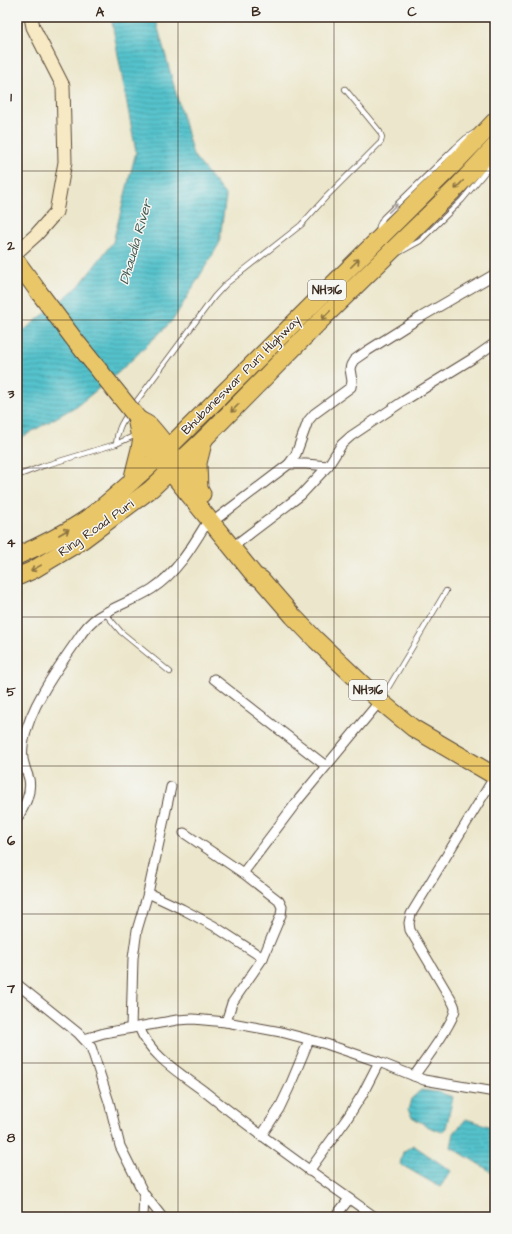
<svg xmlns="http://www.w3.org/2000/svg" width="512" height="1234" font-family="'Architects Daughter',sans-serif">
<style>
.water{fill:url(#water-rules);stroke:#487675}
.lines{fill:none;stroke-linecap:round;stroke-linejoin:round}
.lane-casing{stroke:#564638;stroke-width:6}
.street-casing{stroke:#564638;stroke-width:11}
.secondary-casing{stroke:#564638;stroke-width:15}
.highway-casing{stroke:#564638;stroke-width:19}
.lane{stroke:#fff;stroke-width:4.5}
.street{stroke:#fff;stroke-width:9}
.secondary{stroke:#f6e9c3;stroke-width:13}
.highway{stroke:#e9c769;stroke-width:17}
.highway-bridge-casing{stroke:#564638;stroke-width:19;stroke-linecap:butt}
.highway-bridge{stroke:#e9c769;stroke-width:17}
.oneway{stroke:#897140}
.oneway2{stroke:#a79f9a}
.grid{fill:none;stroke:#3b2a1e;stroke-width:1;stroke-opacity:0.55}
.labels{text-anchor:middle;dominant-baseline:central;stroke-width:3;stroke-linejoin:round;paint-order:stroke}
.shield{fill:#f6f6f2;stroke:#73675e;stroke-width:1}
.shield-label{font-size:12px;font-weight:bold;fill:#3b2a1e}
.street-label{font-size:13px;fill:#3b2a1e;stroke:#f6f6f2}
.water-label{font-size:14px;font-style:italic;fill:#425852;stroke:#f6f6f2}
.neatline{fill:none;stroke:#3b2a1e;stroke-width:1.5}
.grid-label{font-size:13px;text-anchor:middle;font-weight:bold;fill:#3b2a1e}
</style>
<defs>
<pattern id="water-rules" width="6" height="5" patternUnits="userSpaceOnUse"><rect width="6" height="5" fill="#54c2cc"/><path d="M0 2.5h6" fill="none" stroke="#479ea5"/></pattern>
</defs>
<rect width="100%" height="100%" fill="#f6f6f2"/>
<filter id="ink" filterUnits="userSpaceOnUse"><feTurbulence type="fractalNoise" baseFrequency=".025" numOctaves="2"/><feDisplacementMap in="SourceGraphic" scale="8" xChannelSelector="R" yChannelSelector="G"/><feConvolveMatrix kernelMatrix="1 2 1 2 8 2 1 2 1" color-interpolation-filters="sRGB"/></filter>
<filter id="wash" filterUnits="userSpaceOnUse"><feTurbulence type="fractalNoise" baseFrequency=".012" numOctaves="4" result="noise"/><feDisplacementMap in="SourceGraphic" scale="16" xChannelSelector="R" yChannelSelector="G"/><feGaussianBlur stdDeviation="0.9" result="paint"/><feColorMatrix in="noise" values="0 0 0 0 0 0 0 0 0 0 0 0 0 0 0 0 0 1.4 0 .05"/><feComposite in="paint" operator="in"/></filter>
<g filter="url(#wash)">
<rect width="100%" height="100%" fill="#ece7cc"/>
<!-- water -->
<g class="water">
<polygon points="111,17 155,17 193,155 226,196 219,244 173,320 119,372 78,405 17,440 17,336 79,286 113,242 136,152"/>
<polygon points="421,1090 438,1092 453,1097 446,1128 442,1132 429,1127 412,1117 408,1110 411,1099"/>
<polygon points="466,1119 495,1128 495,1174 451,1147 454,1133"/>
<polygon points="413,1145 451,1171 440,1187 400,1164 403,1152"/>
</g>
</g>
<g filter="url(#ink)">
<g class="lines">
<!-- lane casing -->
<g class="lane-casing">
<g id="lane">
<polyline points="378,232 379,226 383,218 455,148 466,138 474,133"/>
<polyline points="400,252 420,241 462,200 491,165 494,156"/>
<polyline points="133,406 214,297 226,284 301,225 327,196 381,142 382,137 380,132 345,89"/>
<path d="M116,444C117,431 121,423 129,412"/>
<polyline points="17,476 43,466 116,444 136,435"/>
<polyline points="105,613 121,632 170,672"/>
<polyline points="382,698 446,591"/>
</g>
</g>
<!-- street casing -->
<g class="street-casing">
<g id="street">
<polyline points="289,464 306,464 328,466"/>
<polyline points="219,517 289,464 296,454 308,421 314,414 351,387 352,381 350,369 351,365 354,360 367,351 421,317 495,274"/>
<polyline points="239,542 301,495 328,466 342,444 351,436 402,402 475,357 495,343"/>
<polyline points="214,679 326,766"/>
<path d="M17,819C24,807 32,793 29,779C28,775 26,771 25,767C22,759 22,749 24,740C30,706 58,668 78,639C83,631 90,622 98,617C115,606 135,600 152,589C178,572 193,545 209,519"/>
<polyline points="184,833 243,873 279,901 282,907 281,915 263,958 232,1003 226,1022"/>
<polyline points="243,873 299,799 380,701"/>
<polyline points="148,893 182,909 214,926 263,958"/>
<polyline points="17,984 78,1033 91,1047 109,1102 120,1146 144,1194 162,1217"/>
<path d="M139,1027C150,1056 181,1074 205,1092C260,1136 317,1176 375,1217"/>
<polyline points="131,1028 133,958 137,930 148,893 171,787"/>
<polyline points="84,1039 104,1033 177,1020 193,1019 226,1022 281,1032 326,1044 379,1062 424,1080 495,1092"/>
<path d="M414,1076C422,1065 455,1021 455,1009C455,1007 454,1005 453,1003L410,930L409,923L411,914L495,776"/>
<polyline points="261,1136 279,1109 289,1088 309,1040"/>
<polyline points="309,1171 348,1117 362,1095 379,1062"/>
<polyline points="143,1217 144,1194"/>
<polyline points="335,1217 349,1199"/>
</g>
</g>
<!-- secondary casing -->
<g class="secondary-casing">
<polyline id="secondary" points="17,252 36,235 56,212 65,162 63,86 33,27 31,17"/>
</g>
<!-- highway casing -->
<g class="highway-casing">
<g id="highway">
<polyline points="17,262 38,291"/>
<path d="M135,415C138,421 145,422 150,426C169,447 185,472 202,494"/>
<polyline points="136,418 139,433 255,576 261,579 293,616 316,640 380,701 413,728 495,776"/>
<polyline points="132,481 140,449 142,437"/>
<polyline points="199,489 198,463 204,439"/>
<path d="M17,556C40,546 64,534 85,520C111,502 134,479 158,458L450,168L495,121"/>
<polyline points="17,577 33,570 81,541 151,489 204,439 327,314 457,187 495,146"/>
</g>
</g>
<!-- lane -->
<use href="#lane" class="lane"/>
<!-- street -->
<use href="#street" class="street"/>
<!-- secondary -->
<use href="#secondary" class="secondary"/>
<!-- highway -->
<use href="#highway" class="highway"/>
<!-- highway-bridge casing -->
<g class="highway-bridge-casing">
<polyline id="highway-bridge" points="38,291 74,339 135,415"/>
</g>
<!-- highway-bridge -->
<use href="#highway-bridge" class="highway-bridge"/>
</g>
<!-- one-way arrows -->
<defs><path id="oneway-shaft" d="M-6 0H5M1.5-3L5.5 0L1.5 3" fill="none" stroke-width="1.6" stroke-linecap="round" stroke-linejoin="round"/></defs>
<g class="oneway">
<use href="#oneway-shaft" transform="translate(459 185) rotate(134)"/>
<use href="#oneway-shaft" transform="translate(355 263) rotate(-45)"/>
<use href="#oneway-shaft" transform="translate(326 315) rotate(135)"/>
<use href="#oneway-shaft" transform="translate(235 408) rotate(135)"/>
<use href="#oneway-shaft" transform="translate(64 532) rotate(-30)"/>
<use href="#oneway-shaft" transform="translate(36 568) rotate(151)"/>
</g>
<use class="oneway2" href="#oneway-shaft" transform="translate(393 208) rotate(-44)"/>
</g>
<!-- grid -->
<path class="grid" d="M178,17V1217M334,17V1217M17,171H495M17,320H495M17,468H495M17,617H495M17,766H495M17,914H495M17,1063H495"/>
<g class="labels">
<!-- shield labels -->
<g class="shield">
<rect x="308" y="280" width="38" height="20" rx="3"/>
<rect x="349" y="680" width="38" height="20" rx="3"/>
</g>
<g class="shield-label">
<text x="327" y="290">NH316</text>
<text x="368" y="690">NH316</text>
</g>
<!-- street labels -->
<g class="street-label">
<text transform="translate(241 375) rotate(-45)">Bhubaneswar Puri Highway</text>
<text transform="translate(96 528) rotate(-35)">Ring Road Puri</text>
</g>
<!-- water labels -->
<g class="water-label">
<text transform="translate(136 242) rotate(-74)">Dhaudia River</text>
</g>
</g>
<!-- margin -->
<rect width="512" height="1234" fill="none" stroke="#f6f6f2" stroke-width="44"/>
<rect x="22" y="22" width="468" height="1190" class="neatline"/>
<g class="grid-label">
<text x="100" y="16">A</text>
<text x="256" y="16">B</text>
<text x="412" y="16">C</text>
<text x="11" y="101">1</text>
<text x="11" y="250">2</text>
<text x="11" y="398">3</text>
<text x="11" y="547">4</text>
<text x="11" y="696">5</text>
<text x="11" y="845">6</text>
<text x="11" y="993">7</text>
<text x="11" y="1142">8</text>
</g>
</svg>
